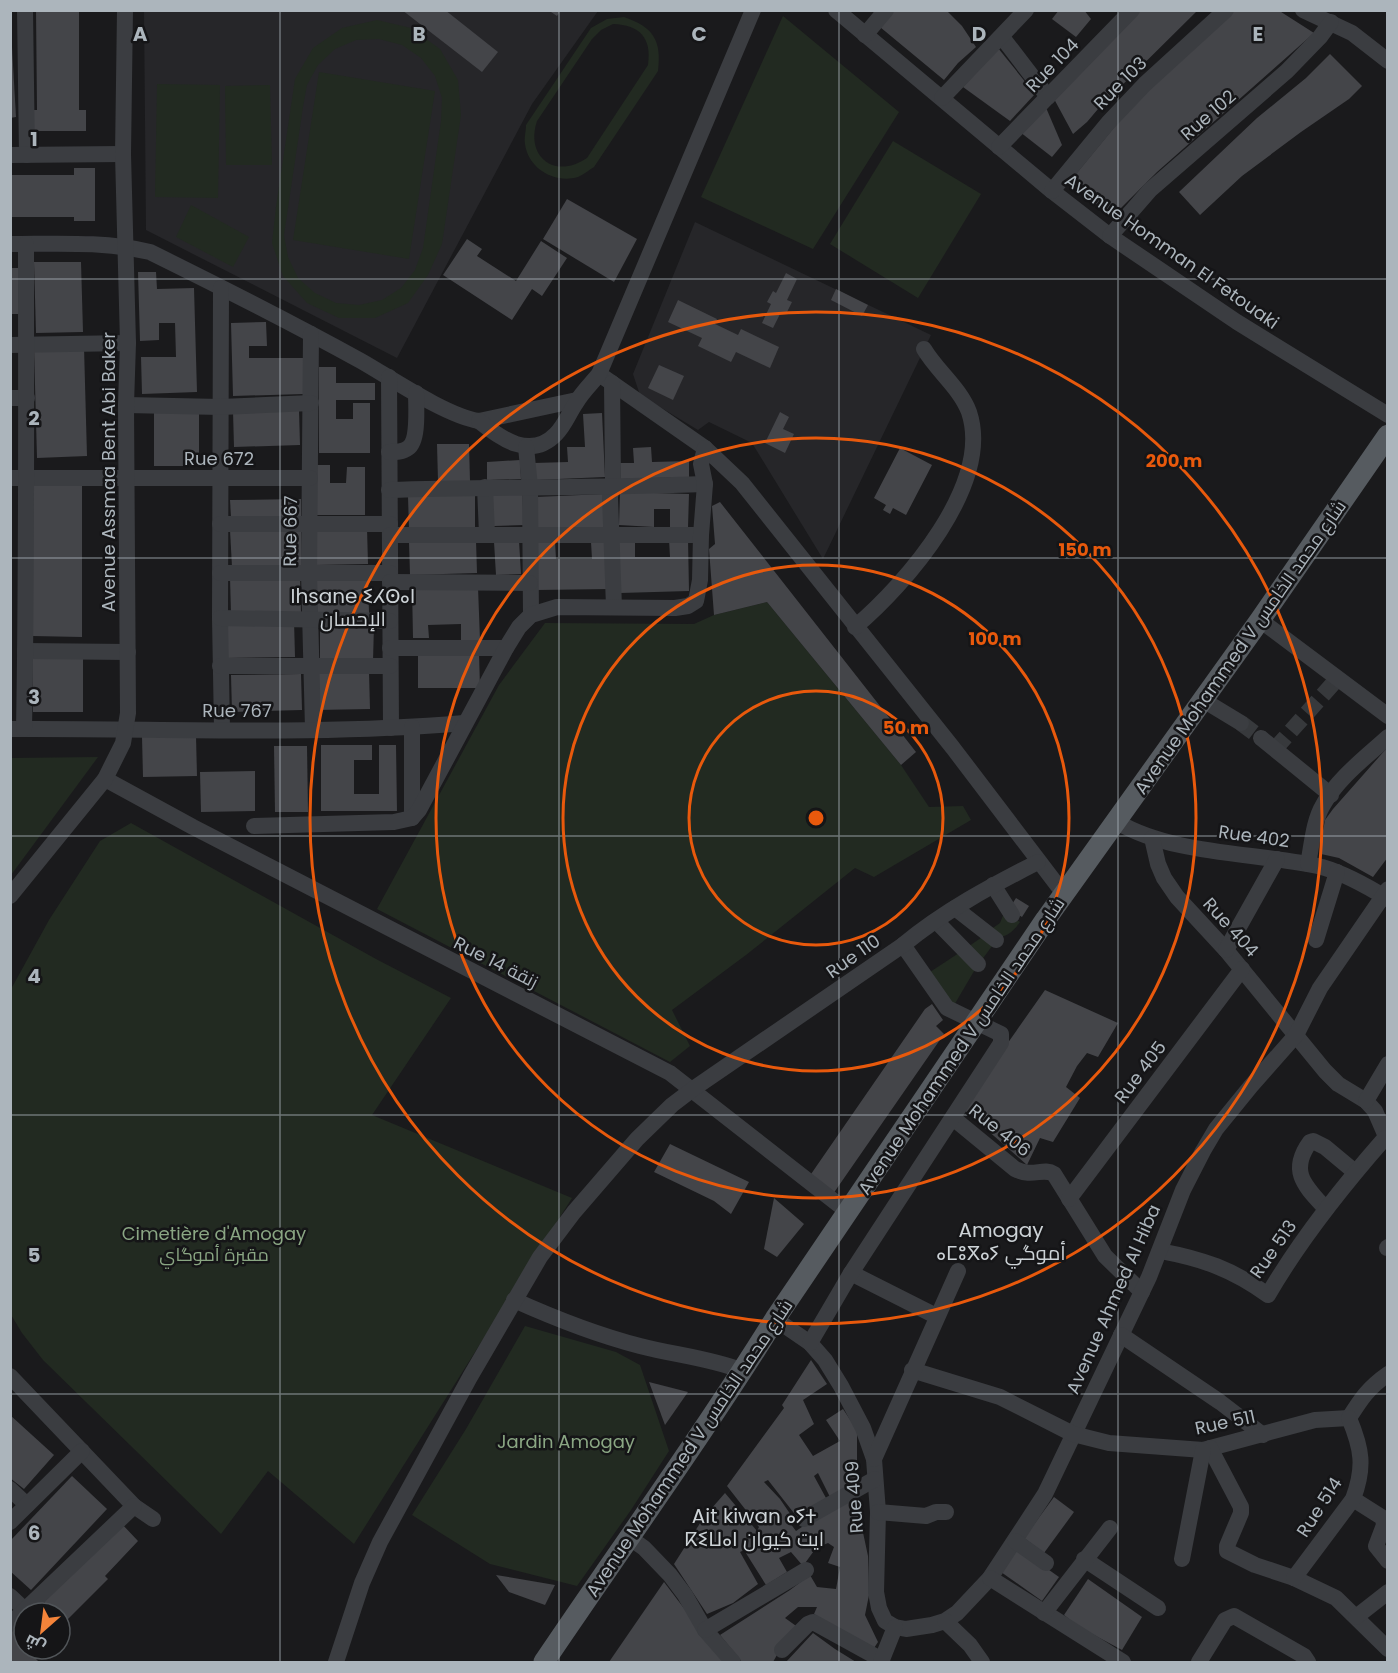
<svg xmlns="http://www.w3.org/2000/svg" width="1398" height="1673" font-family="Poppins,Cairo,'Noto Sans Tifinagh',sans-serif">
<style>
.built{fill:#262629}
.green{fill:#222a21;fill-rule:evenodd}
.building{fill:#444549}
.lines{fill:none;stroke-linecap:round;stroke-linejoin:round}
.minor-tunnel{stroke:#37393c;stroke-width:16;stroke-dasharray:16 8;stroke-linecap:butt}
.minor{stroke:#3b3d41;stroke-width:16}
.major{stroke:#565b60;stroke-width:21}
.grid{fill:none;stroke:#acb5bc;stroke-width:1.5;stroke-opacity:0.55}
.ring{fill:none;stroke:#e8590c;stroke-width:3}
.labels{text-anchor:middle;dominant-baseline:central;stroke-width:5;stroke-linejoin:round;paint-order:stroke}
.street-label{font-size:18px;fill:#acb5bc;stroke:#151517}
.park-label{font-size:18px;fill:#8aa683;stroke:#151517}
.neighbourhood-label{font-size:20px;fill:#cdd3d7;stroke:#151517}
.grid-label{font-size:20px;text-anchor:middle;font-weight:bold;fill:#acb5bc;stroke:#151517;stroke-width:5;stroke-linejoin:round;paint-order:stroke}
.centre{fill:#e8590c;stroke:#151517;stroke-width:3}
.ring-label{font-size:18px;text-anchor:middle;font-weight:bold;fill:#e8590c;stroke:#151517;stroke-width:5;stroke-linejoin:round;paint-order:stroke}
</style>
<rect width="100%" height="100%" fill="#1a1a1c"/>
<!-- built -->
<g class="built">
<polygon points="144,11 598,11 532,104 397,358 146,230"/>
<polygon points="695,222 931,335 823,559 752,443 709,422 698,430 640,395 633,374"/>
</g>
<!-- green -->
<g class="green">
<polygon points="783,16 899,112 813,249 701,197"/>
<path d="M624,17C653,27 662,40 658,71L594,167C589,170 583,175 578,177C554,184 528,168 525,144C524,138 526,131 526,125L591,28L607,19ZM613,24C640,25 652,38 648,65L587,158C555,180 525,157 537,121L592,39L601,30Z"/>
<path d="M377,20L411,28L440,49L458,80L461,115L442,244L428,275L408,303L375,318H339L307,303L283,276L272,243L276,207L295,79L313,48L342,28ZM379,39L402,45L421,58L435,76L442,98L441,121L423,248L415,270L401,288L382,300L359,305L336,303L315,293L298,278L288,257L284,235L303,107L307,85L318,65L335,49L356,40Z"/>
<polygon points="319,72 435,91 409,259 293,240"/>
<polygon points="157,84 220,85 218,198 155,197"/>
<polygon points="270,85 272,165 226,165 225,86"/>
<polygon points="893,141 981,194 918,298 830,244"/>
<polygon points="191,205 249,237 233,267 176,237"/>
<polygon points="767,602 901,765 929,807 963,806 971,820 874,877 855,868 746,955 672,1010 690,1046 670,1062 377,909 499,685 545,623 694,624 714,615"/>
<polygon points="98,757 11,875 11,758"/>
<polygon points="131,823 376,959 451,998 372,1115 572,1198 354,1544 268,1471 221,1534 43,1360 22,1333 10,1313 10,991 49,920 100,841"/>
<path d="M1004,913L1020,922C1014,930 1009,936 999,937L990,930L1000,923Z"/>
<polygon points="985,935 995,942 981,961 965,949"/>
<polygon points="959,953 977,966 953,1007 927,974"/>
<polygon points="525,1326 616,1352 640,1365 669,1451 631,1510 577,1586 490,1564 412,1515 466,1429"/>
</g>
<!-- building -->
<g class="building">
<polygon points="36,10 79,10 79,110 86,110 86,131 33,131 33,110 37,110"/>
<polygon points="402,10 445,10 498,52 482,72"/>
<polygon points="548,10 561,10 557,16"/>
<polygon points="893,10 946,10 962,26 976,47 958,63 944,80 880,27"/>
<polygon points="1059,10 1084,10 1091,19 1076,37 1052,19"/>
<polygon points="1140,10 1198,10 1098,109 1087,122 1073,134 1053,97"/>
<polygon points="1234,10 1278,10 1314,33 1157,172 1111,218 1071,180 1130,108"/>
<polygon points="10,47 12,47 16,117 10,118"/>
<polygon points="998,48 1035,94 1010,121 963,87"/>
<polygon points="1330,54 1362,86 1349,99 1301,132 1242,176 1200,215 1179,192 1257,118 1306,78"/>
<polygon points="1044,103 1062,145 1052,157 1020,132"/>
<polygon points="74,168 95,168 95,221 74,221 74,217 10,217 10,175 74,175"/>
<polygon points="567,199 637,239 614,282 543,239"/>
<polygon points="467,239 482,249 477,256 516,281 541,241 567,258 542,296 532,289 512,320 443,275"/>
<polygon points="34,262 81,262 83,332 36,333"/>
<polygon points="10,268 18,268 19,314 10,314"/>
<polygon points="138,272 156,272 157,289 194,288 197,392 142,394 141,357 176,357 175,323 159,323 159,340 140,341"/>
<polygon points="786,273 797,279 787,300 792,302 786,314 781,312 773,328 762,323 771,304 767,302 773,291 776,293"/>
<polygon points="836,289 868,305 862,316 831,300"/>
<polygon points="678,300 717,319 715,324 738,335 741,329 779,347 770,368 736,352 731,362 698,346 702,338 668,322"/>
<polygon points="266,322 267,346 249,346 249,358 303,358 304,394 233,396 231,323"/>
<polygon points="84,347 87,456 37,458 34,348"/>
<polygon points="659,365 684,376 673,400 648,388"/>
<polygon points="319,367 336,367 336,383 375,383 375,400 336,400 336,419 353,419 353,403 370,403 370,453 319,453"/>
<polygon points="299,410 300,445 234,447 233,411"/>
<polygon points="780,412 789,417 783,429 794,434 785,453 765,443"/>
<rect x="154" y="413" width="45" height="53"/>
<polygon points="602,413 605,477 535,480 534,463 568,462 567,447 585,447 583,414"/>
<polygon points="437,444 469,444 470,481 438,481"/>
<polygon points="651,447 652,462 689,461 689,477 621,479 620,463 634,463 633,448"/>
<polygon points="900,448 932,465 906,515 893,508 890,514 883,510 886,505 874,498"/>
<polygon points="520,460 521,479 487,480 487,462"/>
<polygon points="315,465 330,465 330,483 346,483 347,467 365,467 365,515 315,515"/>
<polygon points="31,485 82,485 82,637 32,636"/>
<polygon points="522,492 524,525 494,526 492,494"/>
<polygon points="620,492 689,494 688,528 670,528 670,509 654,509 654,527 619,525"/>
<polygon points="475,494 475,527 409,529 408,496"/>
<polygon points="604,494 606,527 536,530 535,497"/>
<polygon points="301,499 301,516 231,517 230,500"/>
<polygon points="720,502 916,752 901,765 767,602 714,615 709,549 715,544 712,506"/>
<polygon points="314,528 367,528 368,564 315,565"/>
<polygon points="301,529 302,566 232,567 230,530"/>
<polygon points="669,539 688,539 689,591 620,593 619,542 635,542 635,557 670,557"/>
<polygon points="476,540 477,573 410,575 409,543"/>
<polygon points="519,541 521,574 496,575 494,542"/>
<polygon points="536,541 555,541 556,559 592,559 591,542 609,542 610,589 537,590"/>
<polygon points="300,576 301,613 231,614 230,577"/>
<polygon points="314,577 368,577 369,613 315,614"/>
<polygon points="478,587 480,640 461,641 461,624 428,625 429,638 413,638 412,588"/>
<polygon points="294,620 295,657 224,658 223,622"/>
<polygon points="320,624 374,625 373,661 320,661"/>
<polygon points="83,653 83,712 33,712 32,654"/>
<polygon points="479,653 480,688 418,688 418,654"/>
<polygon points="369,672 370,709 316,710 316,673"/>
<polygon points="301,674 302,710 232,712 231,675"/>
<polygon points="196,736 197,776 143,777 142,737"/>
<polygon points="321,745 372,745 372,760 354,760 354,794 379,794 379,745 396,745 397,811 321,811"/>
<polygon points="274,746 307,746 308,812 275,812"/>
<polygon points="1386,749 1388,750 1388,857 1373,877 1339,858 1321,854 1322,836 1325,820 1333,809"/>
<polygon points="255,771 255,811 201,812 200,772"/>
<polygon points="1016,898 1029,906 1022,917 1009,909"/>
<polygon points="1045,990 1118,1023 1098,1057 1087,1053 1077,1066 1066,1087 1080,1098 1053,1142 1040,1138 1027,1165 962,1108"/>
<polygon points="932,1004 943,1020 936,1026 944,1034 833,1194 809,1177 925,1009"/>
<polygon points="670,1144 749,1182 731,1214 714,1201 654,1172"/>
<polygon points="774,1198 804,1224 777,1257 764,1249"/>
<polygon points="811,1360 827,1384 803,1400 814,1424 799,1435 813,1456 840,1441 826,1420 843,1409 857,1430 857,1480 830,1497 818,1473 814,1476 826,1498 797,1517 768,1480 764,1482 780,1499 795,1521 790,1523 796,1531 827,1510 857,1494 861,1523 868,1556 869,1595 865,1615 878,1642 874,1648 840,1630 814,1614 817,1607 798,1607 785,1618 799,1628 782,1646 773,1662 742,1662 720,1635 790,1590 810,1575 817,1587 836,1589 840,1567 828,1563 834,1547 828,1543 816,1548 803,1566 791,1552 779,1558 787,1572 766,1585 744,1550 740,1552 758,1584 733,1603 707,1614 674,1564 704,1517 725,1493 757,1531 759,1527 727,1486 784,1408 782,1405"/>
<polygon points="649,1382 688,1392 665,1425"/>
<polygon points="10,1415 54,1455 24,1489 10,1478"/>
<polygon points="72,1476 107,1509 31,1590 10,1571 10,1541"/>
<polygon points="1054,1497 1074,1512 1044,1553 1024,1538"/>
<polygon points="121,1523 138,1541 105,1576 108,1579 64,1623 60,1619 60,1613 55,1613 42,1600"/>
<polygon points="1018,1548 1059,1577 1042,1601 1001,1572"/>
<polygon points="496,1575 555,1585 545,1605 509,1592"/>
<polygon points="1088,1579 1142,1617 1122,1650 1079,1627 1064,1615"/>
<polygon points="664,1582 686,1611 724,1662 609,1662"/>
<polygon points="24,1618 24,1649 45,1649 35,1658 39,1662 10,1662 10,1632"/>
<polygon points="813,1633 835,1649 856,1662 786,1662"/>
</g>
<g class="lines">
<!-- minor-tunnel -->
<g class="minor-tunnel">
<polyline points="1241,723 1261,738"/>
<polyline points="1275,749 1338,678"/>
</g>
<!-- minor -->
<g class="minor">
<polyline points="25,10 27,155"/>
<polyline points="836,10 1052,191 1110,236 1237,322 1388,415"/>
<polyline points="1303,10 1352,33 1388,61"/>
<polyline points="865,35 886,10"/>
<polyline points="1002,37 1048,97"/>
<polyline points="942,98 1026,10"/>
<polyline points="999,147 1132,10"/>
<polyline points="10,155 123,154"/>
<polyline points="1052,191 1108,123 1145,84 1226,10"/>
<polyline points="1110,236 1150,190 1287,71 1320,37 1331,22"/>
<path d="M10,244C57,244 104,241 150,252C221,287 292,323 361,361C391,378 446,416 479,421L577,400"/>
<polyline points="221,288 220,618 222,729"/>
<polyline points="311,334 309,573 313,729"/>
<polyline points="10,345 128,343"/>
<polyline points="599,374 705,448 742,483 953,748 1064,894"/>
<polyline points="389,377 391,728"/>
<polyline points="612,383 613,482 610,497 614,607"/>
<polyline points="10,398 27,398"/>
<polyline points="126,405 221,407 311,403"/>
<path d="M479,421C501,439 531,460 556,434C565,425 569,413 576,403C582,392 592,383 599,374L753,10"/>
<polyline points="526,447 530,487 531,615"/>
<path d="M389,452C396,452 403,452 408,448C419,441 416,406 416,393"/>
<polyline points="10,478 310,478"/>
<polyline points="485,487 487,534"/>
<path d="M389,490C495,487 600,488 705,484"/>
<polyline points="220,524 390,524"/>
<polyline points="390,535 701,535"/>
<polyline points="220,573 390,573"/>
<polyline points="390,582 530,583"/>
<polyline points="220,618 390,621"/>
<polyline points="1260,620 1388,716"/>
<path d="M855,627C906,584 993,484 969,412C960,388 937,371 924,349"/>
<polyline points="390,648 506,648"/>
<polyline points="25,651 128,652"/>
<polyline points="220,666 390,666"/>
<polyline points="1203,700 1241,723"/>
<path d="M10,729C161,728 314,736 464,723"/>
<path d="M24,729C27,567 26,406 26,244"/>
<polyline points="1261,738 1331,795"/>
<polyline points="105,779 193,827 670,1073 848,1212"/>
<polyline points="412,818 412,727"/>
<path d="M1117,822C1175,856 1257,852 1322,867C1346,874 1367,886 1388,899"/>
<polyline points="254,826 394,822 412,818 419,810 506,648 519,627 531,615 557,607 675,608 688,606 696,601 700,580 701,535 705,484 701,464 705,448"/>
<polyline points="1152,838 1158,864 1164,878 1177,897 1226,950 1325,1071 1338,1084 1366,1101 1375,1111 1388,1141"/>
<path d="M1308,864C1312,845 1313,822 1323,805C1337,779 1366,757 1388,737"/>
<polyline points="993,885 1012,915"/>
<polyline points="10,896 105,779 123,743 128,713 126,405 128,343 123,154 125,10"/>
<polyline points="955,908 996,940"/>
<polyline points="936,921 978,964"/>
<polyline points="1316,940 1337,872"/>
<polyline points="1226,950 1277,859"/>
<polyline points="1366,1101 1388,1064"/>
<path d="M953,1118L1015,1169C1033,1178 1043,1167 1054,1174L1105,1256L1142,1292"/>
<polyline points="1069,1199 1242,969"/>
<path d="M1326,1209C1306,1187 1288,1172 1310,1142L1313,1141L1325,1147L1355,1172"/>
<polyline points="1387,1248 1388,1247"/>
<path d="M1160,1251C1203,1259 1232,1269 1268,1295C1301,1238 1342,1187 1385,1138"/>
<polyline points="851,1273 936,1316"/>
<path d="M514,1300C554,1318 597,1335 640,1346C674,1355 710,1358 743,1371"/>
<polyline points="775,1319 810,1343 825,1360 841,1386 863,1428 874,1459 878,1512 876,1592 879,1608 885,1621 895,1627 906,1629 932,1625 945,1621 957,1613 990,1578 1045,1494 1149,1277 1183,1190 1203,1151 1216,1129 1251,1086 1296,1035 1320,988 1388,889"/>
<polyline points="1121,1335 1220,1402 1263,1435"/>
<polyline points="810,1343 851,1273 1001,1043 1001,1034 947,1008 903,945"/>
<polyline points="912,1370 1000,1397 1073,1434 1109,1443 1203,1450 1315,1420 1349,1418"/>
<polyline points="10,1376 134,1506 153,1519"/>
<path d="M1349,1418C1361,1399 1368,1388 1388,1374"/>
<polyline points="1210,1448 1241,1507 1241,1513 1227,1546 1227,1551 1255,1565 1294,1578 1336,1598 1388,1649"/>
<polyline points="874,1459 958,1271"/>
<polyline points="10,1489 27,1505"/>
<polyline points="1353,1499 1383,1518 1384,1525 1376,1546 1388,1561"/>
<polyline points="878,1512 926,1516 936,1512 946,1512"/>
<polyline points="804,1519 875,1479"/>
<polyline points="10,1522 82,1451"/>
<polyline points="630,1538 644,1548 670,1575 685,1595 705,1630 733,1662"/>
<polyline points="1015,1541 1046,1563"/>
<polyline points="1084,1559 1158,1608"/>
<polyline points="1182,1559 1203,1450"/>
<polyline points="990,1578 1123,1662"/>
<path d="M1294,1578L1353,1499C1365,1467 1362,1449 1349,1418"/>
<polyline points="10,1596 25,1610"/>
<polyline points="1044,1613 1110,1528"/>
<polyline points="1356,1617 1388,1592"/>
<polyline points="945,1621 970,1645 982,1662"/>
<polyline points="10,1624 134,1506"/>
<polyline points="705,1630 806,1570"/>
<polyline points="782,1650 808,1624 813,1622 882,1660"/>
<path d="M336,1662L362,1583L380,1542L470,1377L540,1257L574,1212L637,1139L672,1105L693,1089L903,945C944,911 991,886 1038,862"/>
<polyline points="881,1662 895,1627"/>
<polyline points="1199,1662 1225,1620 1234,1616 1304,1656 1308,1662"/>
</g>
<!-- major -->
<path class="major" d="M544,1662C621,1548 702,1436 775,1319L1046,919L1260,620L1388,435"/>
</g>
<!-- grid -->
<path class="grid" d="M280,10V1662M559,10V1662M839,10V1662M1118,10V1662M10,279H1388M10,558H1388M10,836H1388M10,1115H1388M10,1394H1388"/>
<!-- distance rings -->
<g class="ring">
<circle cx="816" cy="818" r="127"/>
<circle cx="816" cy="818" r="253"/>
<circle cx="816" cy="818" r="380"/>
<circle cx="816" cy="818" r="506"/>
</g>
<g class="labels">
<!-- street labels -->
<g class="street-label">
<text transform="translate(1052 65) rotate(-46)">Rue 104</text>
<text transform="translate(1120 83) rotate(-45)">Rue 103</text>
<text transform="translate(1208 115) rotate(-41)">Rue 102</text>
<text transform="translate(1172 251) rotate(35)">Avenue Homman El Fetouaki</text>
<text x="219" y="458">Rue 672</text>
<text transform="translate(108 472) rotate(-90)">Avenue Assmaa Bent Abi Baker</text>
<text transform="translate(290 531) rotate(-89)">Rue 667</text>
<text transform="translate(1240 647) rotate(-55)">Avenue Mohammed V شارع محمد الخامس</text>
<text x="237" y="710">Rue 767</text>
<text transform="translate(1254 836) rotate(8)">Rue 402</text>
<text transform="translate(1231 927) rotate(48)">Rue 404</text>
<text transform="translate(853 956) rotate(-35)">Rue 110</text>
<text transform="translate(496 962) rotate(27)">Rue 14 زنقة</text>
<text transform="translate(961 1046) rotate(-56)">Avenue Mohammed V شارع محمد الخامس</text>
<text transform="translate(1140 1072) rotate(-53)">Rue 405</text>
<text transform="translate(1000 1130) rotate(38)">Rue 406</text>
<text transform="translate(1273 1249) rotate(-55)">Rue 513</text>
<text transform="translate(1113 1299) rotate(-66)">Avenue Ahmed Al Hiba</text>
<text transform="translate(1225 1422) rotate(-12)">Rue 511</text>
<text transform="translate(689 1448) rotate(-56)">Avenue Mohammed V شارع محمد الخامس</text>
<text transform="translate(854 1497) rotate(-94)">Rue 409</text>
<text transform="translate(1319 1507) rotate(-57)">Rue 514</text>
</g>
<!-- park labels -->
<g class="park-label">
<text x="214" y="1233">Cimetière d'Amogay<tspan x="214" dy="21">مقبرة أموگاي</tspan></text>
<text x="566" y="1441">Jardin Amogay</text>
</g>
<!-- neighbourhood labels -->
<g class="neighbourhood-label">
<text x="353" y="596">Ihsane ⵉⵃⵙⴰⵏ<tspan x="353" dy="23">الإحسان</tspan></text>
<text x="1001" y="1230">Amogay<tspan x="1001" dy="23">ⴰⵎⵓⴳⴰⵢ أموگي</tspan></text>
<text x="754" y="1516">Ait kiwan ⴰⵢⵜ<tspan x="754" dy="23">ⴽⵉⵡⴰⵏ ايت كيوان</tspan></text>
</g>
</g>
<g class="grid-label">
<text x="140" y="41">A</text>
<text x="419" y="41">B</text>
<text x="699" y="41">C</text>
<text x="979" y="41">D</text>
<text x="1258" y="41">E</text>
<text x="34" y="146">1</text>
<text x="34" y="425">2</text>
<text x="34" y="704">3</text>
<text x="34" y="983">4</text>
<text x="34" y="1262">5</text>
<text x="34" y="1540">6</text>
</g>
<circle cx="816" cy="818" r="9" class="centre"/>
<g class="ring-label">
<text x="1174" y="467">200 m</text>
<text x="1085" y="556">150 m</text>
<text x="995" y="645">100 m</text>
<text x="906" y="734">50 m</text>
</g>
<!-- border -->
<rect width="1398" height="1673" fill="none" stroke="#acb5bc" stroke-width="24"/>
<!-- north arrow -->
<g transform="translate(42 1631) rotate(208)"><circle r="28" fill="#151517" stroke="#515559" stroke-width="1.5"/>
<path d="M0-4.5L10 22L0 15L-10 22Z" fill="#f4843a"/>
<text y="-9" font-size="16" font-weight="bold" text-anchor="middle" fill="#acb5bc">ش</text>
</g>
</svg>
